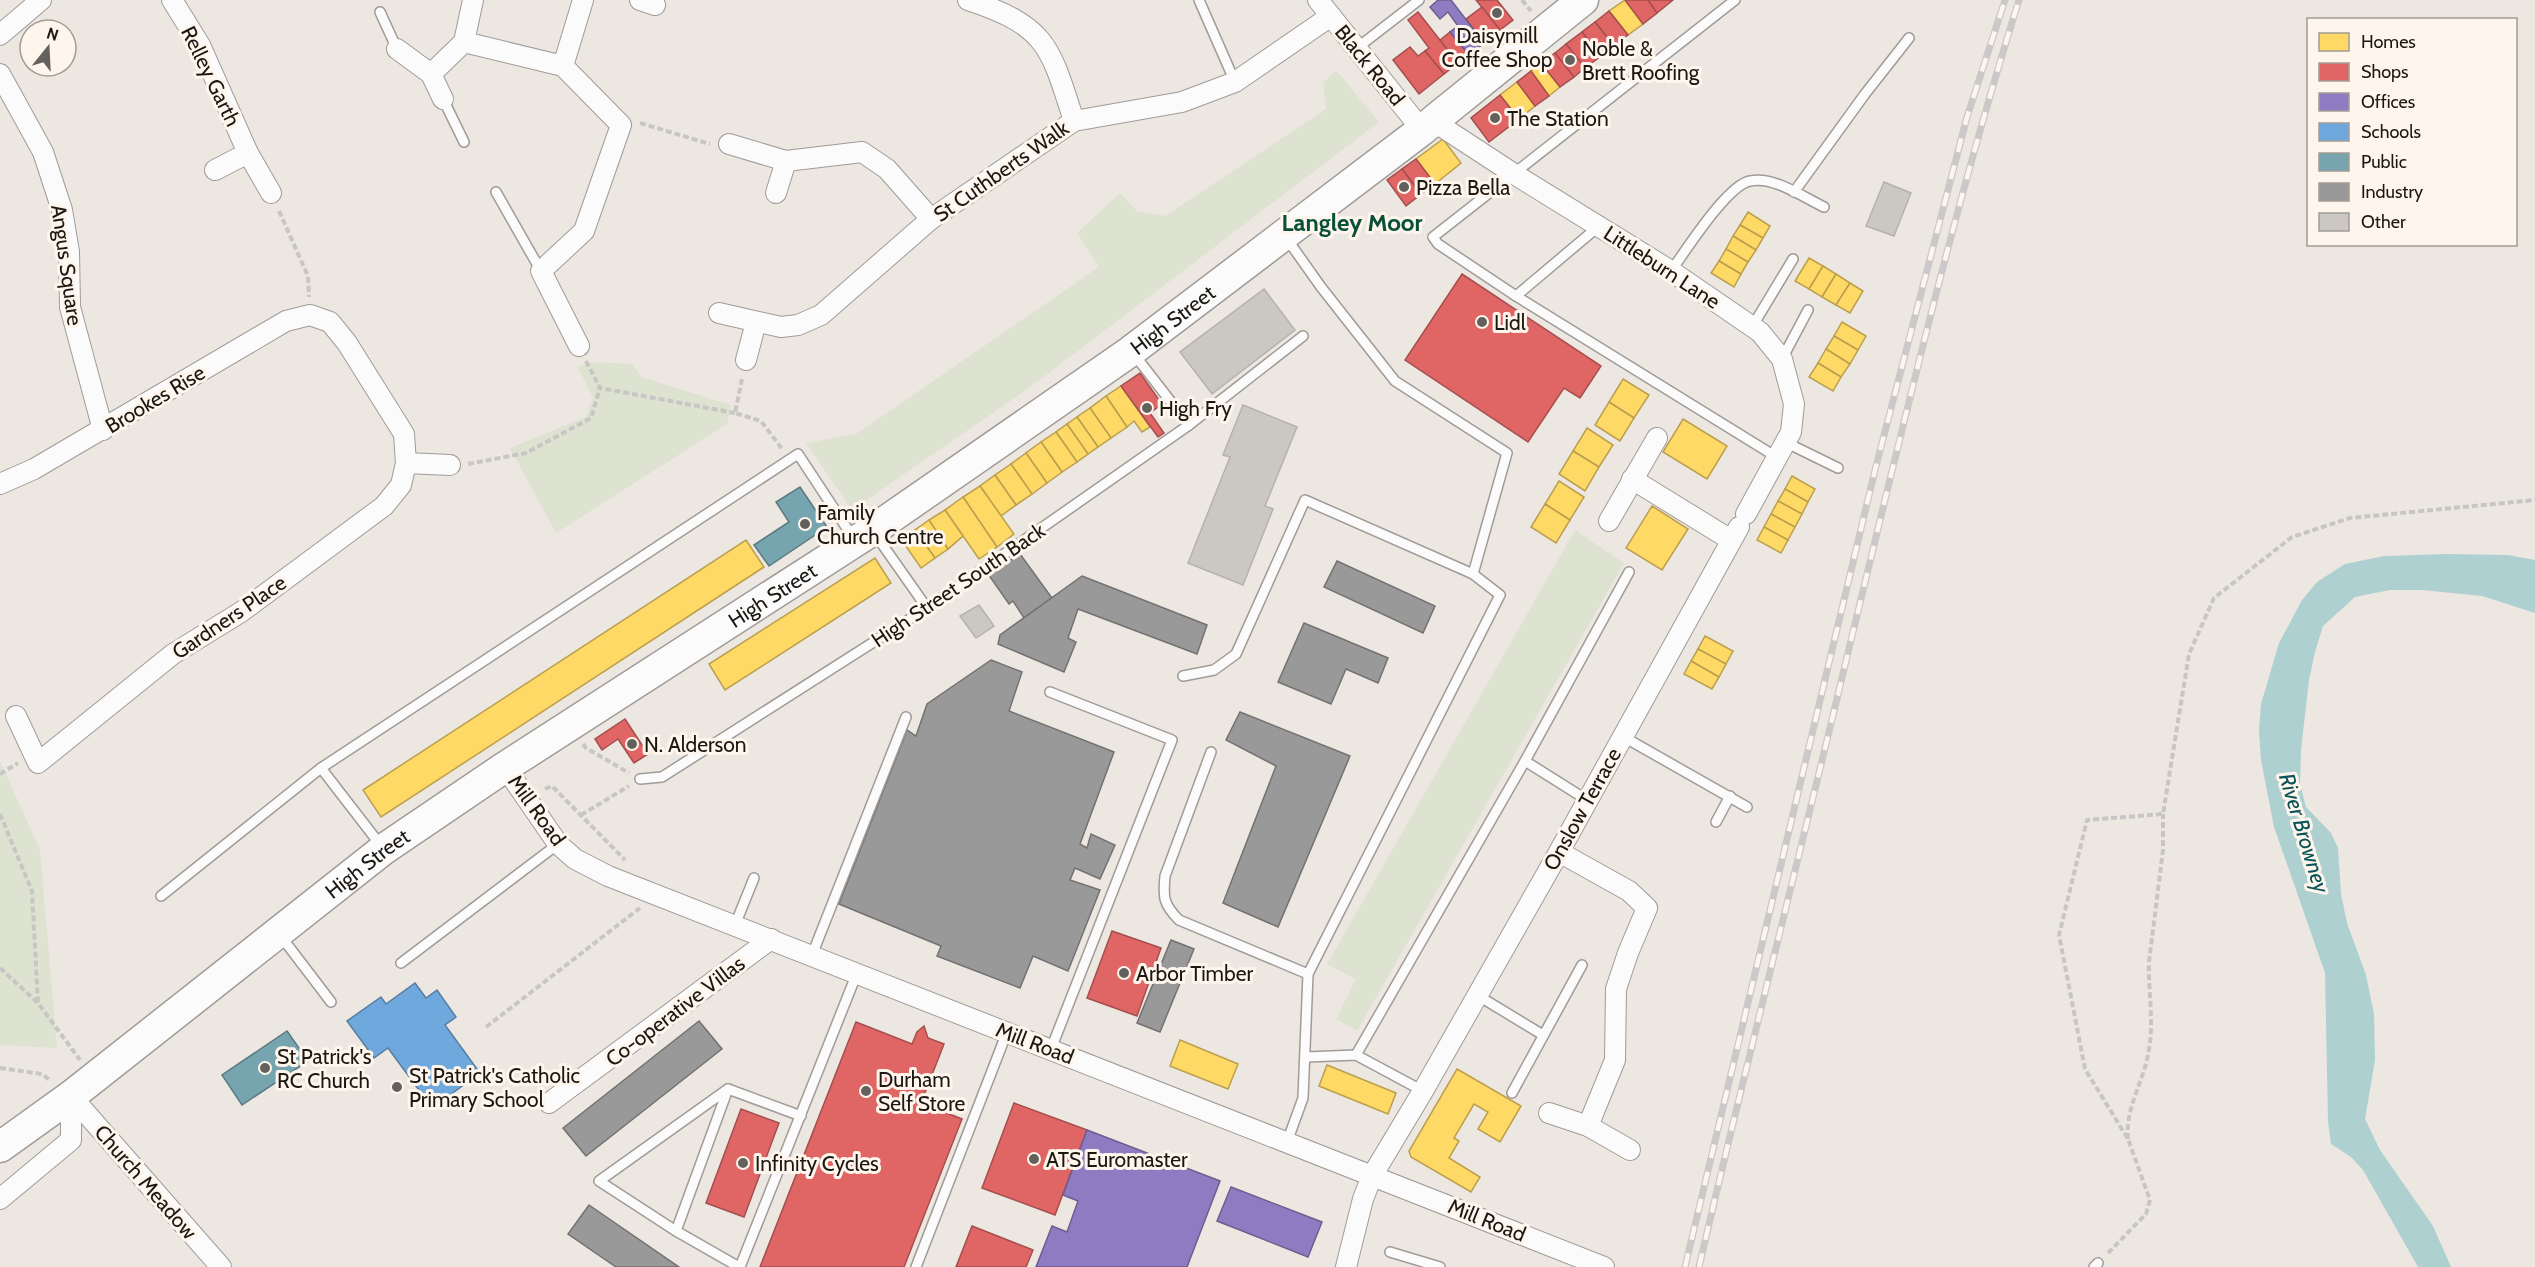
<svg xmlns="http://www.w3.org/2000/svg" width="2535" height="1267" font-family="Cabin,sans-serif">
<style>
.green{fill:#dee2d0}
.water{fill:#afd0d0}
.homes{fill:#ffd966;stroke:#bb9f4d;stroke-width:1.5}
.shops{fill:#e06666;stroke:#a54e4d;stroke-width:1.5}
.offices{fill:#8e7cc3;stroke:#6c5e8e;stroke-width:1.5}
.schools{fill:#6fa8dc;stroke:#567ca0;stroke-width:1.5}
.public{fill:#76a5af;stroke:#5b7a80;stroke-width:1.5}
.industry{fill:#999;stroke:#737271;stroke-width:1.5}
.building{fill:#cbc7c3;stroke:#b5b1ad;stroke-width:1.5}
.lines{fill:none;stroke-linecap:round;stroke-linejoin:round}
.service-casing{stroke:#a09b97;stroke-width:12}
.minor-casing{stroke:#a09b97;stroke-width:22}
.primary-casing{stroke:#a09b97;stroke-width:33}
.path{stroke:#c7c6c4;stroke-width:4;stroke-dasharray:6 3;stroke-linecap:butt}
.service{stroke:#fcfbfb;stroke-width:9}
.minor{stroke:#fcfbfb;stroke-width:20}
.primary{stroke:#fcfbfb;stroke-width:30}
.rail-casing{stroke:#cac9c8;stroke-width:7}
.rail{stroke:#fef5ec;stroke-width:4.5;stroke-dasharray:14;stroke-linecap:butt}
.poi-dot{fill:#64605b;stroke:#fef5ec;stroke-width:2}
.labels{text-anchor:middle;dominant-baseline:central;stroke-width:6;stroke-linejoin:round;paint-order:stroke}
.poi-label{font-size:21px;fill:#1b1713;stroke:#fef5ec;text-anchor:start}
.street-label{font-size:21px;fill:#1b1713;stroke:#fef5ec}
.water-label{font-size:22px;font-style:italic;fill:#095358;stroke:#fef5ec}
.quarter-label{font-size:24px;font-weight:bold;fill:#085138;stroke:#fef5ec}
</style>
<rect width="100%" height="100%" fill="#ede7e2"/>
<!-- green -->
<g class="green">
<polygon points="1336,70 1379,122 1029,388 852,510 806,443 856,434 1099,267 1077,233 1120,193 1137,211 1165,216 1326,109 1323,83"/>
<polygon points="590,362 632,364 641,377 731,405 727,424 556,533 510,448 586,417 593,398 578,367"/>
<polygon points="1575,530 1624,563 1357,1031 1336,1019 1356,979 1327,964"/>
<polygon points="0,761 40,850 57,1048 0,1045"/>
</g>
<!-- water -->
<polygon class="water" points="2446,554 2508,555 2535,560 2535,613 2482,596 2422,590 2390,590 2355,597 2323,626 2315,652 2309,680 2301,750 2300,784 2306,807 2331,833 2338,848 2341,894 2347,923 2366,975 2374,1014 2375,1060 2365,1119 2380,1150 2433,1226 2451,1267 2418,1267 2363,1170 2351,1157 2331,1144 2328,1122 2325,973 2274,827 2261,760 2259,731 2261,704 2279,643 2302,600 2317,582 2345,564 2384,556"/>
<!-- homes -->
<g class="homes">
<polygon points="1625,0 1643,24 1628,35 1609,11"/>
<polygon points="1541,63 1560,87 1549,96 1531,71"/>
<polygon points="1517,82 1535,106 1519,119 1500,95"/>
<polygon points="1443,139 1461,163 1435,184 1416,159"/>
<polygon points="1748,212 1770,226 1763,238 1740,225"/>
<polygon points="1740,225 1763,238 1756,250 1733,236"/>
<polygon points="1733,236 1756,250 1748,262 1726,249"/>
<polygon points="1726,249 1748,262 1741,274 1719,261"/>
<polygon points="1809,258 1823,266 1809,289 1795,281"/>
<polygon points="1719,261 1741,274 1734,287 1711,273"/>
<polygon points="1823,266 1836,274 1822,297 1809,289"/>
<polygon points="1836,274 1850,283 1836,305 1822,297"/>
<polygon points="1850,283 1863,291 1850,313 1836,305"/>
<polygon points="1842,322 1866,336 1858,350 1834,336"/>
<polygon points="1834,336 1858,350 1850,364 1826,349"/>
<polygon points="1826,349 1850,364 1841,377 1818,363"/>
<polygon points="1818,363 1841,377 1833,391 1809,377"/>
<polygon points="1623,379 1649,395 1634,418 1609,402"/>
<polygon points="1121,386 1150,427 1142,432 1134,421 1127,427 1106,396"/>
<polygon points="1106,396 1127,427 1111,438 1090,408"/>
<polygon points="1609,402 1634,418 1620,441 1595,425"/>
<polygon points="1090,408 1111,438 1098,447 1077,417"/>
<polygon points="1077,417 1098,447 1088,454 1067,424"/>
<polygon points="1683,419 1727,446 1707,479 1663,452"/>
<polygon points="1067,424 1088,454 1077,462 1056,432"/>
<polygon points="1587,428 1613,445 1599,467 1573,451"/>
<polygon points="1056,432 1077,462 1062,472 1041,442"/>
<polygon points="1041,442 1062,472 1047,483 1026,453"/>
<polygon points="1573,451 1599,467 1585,491 1559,474"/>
<polygon points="1026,453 1047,483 1032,494 1011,464"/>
<polygon points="1011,464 1032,494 1016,505 995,475"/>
<polygon points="995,475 1016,505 1001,516 980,486"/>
<polygon points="1792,476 1815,489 1808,502 1785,489"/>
<polygon points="1559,481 1584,497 1570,520 1545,504"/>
<polygon points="980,486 1014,534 997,547 963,497"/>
<polygon points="1785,489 1808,502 1802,514 1778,501"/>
<polygon points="963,497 997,547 979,559 945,510"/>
<polygon points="1778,501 1802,514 1795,527 1771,514"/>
<polygon points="1545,504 1570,520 1556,543 1531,527"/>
<polygon points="1652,506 1688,529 1662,570 1626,548"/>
<polygon points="945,510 963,536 948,549 929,520"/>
<polygon points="1771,514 1795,527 1788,540 1764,527"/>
<polygon points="929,520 948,549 935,558 915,530"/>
<polygon points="1764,527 1788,540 1781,553 1757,540"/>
<polygon points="915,530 935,558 921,568 901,539"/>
<polygon points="746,540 764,567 381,817 363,790"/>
<polygon points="875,558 891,583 725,690 709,664"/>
<polygon points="1705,636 1733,651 1726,664 1698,649"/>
<polygon points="1698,649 1726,664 1719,677 1691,661"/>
<polygon points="1691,661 1719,677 1712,689 1684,674"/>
<polygon points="1180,1040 1238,1064 1228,1089 1170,1066"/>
<polygon points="1327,1065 1396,1093 1388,1114 1319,1086"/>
<polygon points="1457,1069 1521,1106 1500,1142 1478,1129 1488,1112 1474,1104 1454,1138 1459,1141 1449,1158 1480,1177 1471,1192 1411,1157 1409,1151"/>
</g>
<!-- shops -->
<g class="shops">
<polygon points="1476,0 1497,0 1513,20 1500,30"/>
<polygon points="1625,0 1648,0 1657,13 1643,24"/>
<polygon points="1648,0 1673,0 1657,13"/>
<polygon points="1482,7 1500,30 1484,43 1466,19"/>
<polygon points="1609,11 1628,35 1614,46 1595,22"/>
<polygon points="1418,12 1458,63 1444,74 1425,51 1429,48 1408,20"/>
<polygon points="1595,22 1614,46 1601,56 1582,32"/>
<polygon points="1450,32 1469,55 1458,63 1440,40"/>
<polygon points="1582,32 1601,56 1585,68 1566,44"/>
<polygon points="1566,44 1585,68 1574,77 1555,53"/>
<polygon points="1410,47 1418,56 1425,51 1444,74 1419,94 1393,60"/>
<polygon points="1555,53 1574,77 1560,87 1541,63"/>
<polygon points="1531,71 1549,96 1535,106 1517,82"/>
<polygon points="1500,95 1519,119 1489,142 1471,118"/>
<polygon points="1416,159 1435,184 1421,194 1402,169"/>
<polygon points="1402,169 1421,194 1406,206 1387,180"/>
<polygon points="1462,274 1601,366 1580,398 1564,388 1528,442 1405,360"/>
<polygon points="1140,373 1162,404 1150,413 1164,433 1158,437 1121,386"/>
<polygon points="625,719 648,754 634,763 618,739 602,750 595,739"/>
<polygon points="1112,931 1161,948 1137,1016 1087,998"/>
<polygon points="856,1022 912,1044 917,1032 924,1026 928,1038 944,1044 921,1103 962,1119 904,1267 760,1267"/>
<polygon points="1014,1103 1087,1130 1055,1215 982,1188"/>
<polygon points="741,1109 779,1123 744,1217 706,1203"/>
<polygon points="972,1226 1033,1250 1026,1267 956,1267"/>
</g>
<!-- offices -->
<g class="offices">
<polygon points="1438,0 1451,0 1484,43 1469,55 1450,32 1458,26 1448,12 1440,19 1430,7"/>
<polygon points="1087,1130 1220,1181 1187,1267 1036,1267 1052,1226 1067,1232 1078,1201 1063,1195"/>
<polygon points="1231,1187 1322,1222 1308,1257 1217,1221"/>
</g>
<!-- schools -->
<polygon class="schools" points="415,983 426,998 437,990 456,1017 445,1025 480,1073 432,1108 388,1048 374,1058 347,1021 381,997 386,1004"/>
<!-- public -->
<g class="public">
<polygon points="800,487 827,527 769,566 754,545 789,522 776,502"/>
<polygon points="287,1031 308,1061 242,1105 222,1075"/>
</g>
<!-- industry -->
<g class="industry">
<polygon points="1020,554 1052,598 1024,618 1013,601 1009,604 988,574"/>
<polygon points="1337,561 1435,606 1423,633 1324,587"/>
<polygon points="1082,576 1207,625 1197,654 1078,609 1068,638 1076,642 1064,672 998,644 1000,635"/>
<polygon points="1304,623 1388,658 1378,683 1346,669 1331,704 1278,682"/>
<polygon points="991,660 1022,672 1009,711 1114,752 1080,844 1087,848 1091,834 1115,845 1100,879 1075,868 1070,880 1100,890 1068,971 1033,956 1020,988 937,956 941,946 839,904 907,730 916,736 927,704"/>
<polygon points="1240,712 1350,756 1278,927 1223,903 1276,766 1226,740"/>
<polygon points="1171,940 1194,949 1160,1032 1137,1023"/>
<polygon points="699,1021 722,1049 586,1156 563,1128"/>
<polygon points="589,1205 679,1267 616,1267 568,1234"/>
</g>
<!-- building -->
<g class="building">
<polygon points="1884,182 1911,193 1894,236 1866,226"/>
<polygon points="1264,289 1295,330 1212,394 1180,352"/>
<polygon points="1243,405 1297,427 1265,506 1273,509 1243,585 1188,563 1230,457 1223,455"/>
<polygon points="979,605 994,626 976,638 960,616"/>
</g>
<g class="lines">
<!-- service casing -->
<g class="service-casing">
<g id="service">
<polyline points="1199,0 1235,82"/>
<polyline points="1735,0 1433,237 1438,244 1516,296 1778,458"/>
<polyline points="380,12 397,49"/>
<polyline points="1357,48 1419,0"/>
<polyline points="443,99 464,142"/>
<polyline points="496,192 541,271"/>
<polyline points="1794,192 1865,94 1909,38"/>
<polyline points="1287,239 1321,287 1395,381 1507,453 1473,574"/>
<path d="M1671,271C1685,252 1727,185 1750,181C1774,176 1803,197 1824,207"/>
<polyline points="1516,296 1599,226"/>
<polyline points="1752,327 1793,259"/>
<polyline points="1782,359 1808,310"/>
<polyline points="1189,425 1303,336"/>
<polyline points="1787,443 1838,468"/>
<polyline points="875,534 927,608"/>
<polyline points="1183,676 1214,670 1236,654 1305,500 1473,574 1500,595 1308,974 1303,1098 1287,1142"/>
<polyline points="1050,692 1172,740 1051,1049"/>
<polyline points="1622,736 1747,807"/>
<path d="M1211,752L1165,876C1163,897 1163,904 1179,920L1308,974"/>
<polyline points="1525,761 1587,800"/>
<polyline points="321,768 382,847"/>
<polyline points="640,779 662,777 927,608 1189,425 1133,353"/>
<polyline points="1716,822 1730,796"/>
<polyline points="161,896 321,768 798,454 854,539"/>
<polyline points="735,925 754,878"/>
<polyline points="280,935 331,1002"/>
<polyline points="812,955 906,717"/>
<polyline points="401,963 558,844"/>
<polyline points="1477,995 1543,1035"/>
<polyline points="1356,1055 1525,761 1629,572"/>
<polyline points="1306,1057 1356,1055 1423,1091"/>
<polyline points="1512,1093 1582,965"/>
<polyline points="676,1231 599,1181 728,1089"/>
<polyline points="1390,1252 1440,1267"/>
<polyline points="739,1267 676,1231 728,1089 801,1116"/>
<polyline points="740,1267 857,973"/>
<polyline points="916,1267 1007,1032"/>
<polyline points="2094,1267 2098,1263"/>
</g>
</g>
<!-- minor casing -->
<g class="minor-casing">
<g id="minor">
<polyline points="172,0 200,45 248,153 271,193"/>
<polyline points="473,0 464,42 563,66 621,125 584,231 541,271 579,346"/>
<polyline points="640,0 655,5"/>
<path d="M968,0C1047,26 1050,46 1074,121"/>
<polyline points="1318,0 1422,130"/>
<polyline points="0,35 41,0"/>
<polyline points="397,49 431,74"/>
<polyline points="563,66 583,0"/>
<polyline points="0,74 43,152 62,210 69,252 70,307 103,430"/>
<polyline points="443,99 431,74 464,42"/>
<polyline points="1433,121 1514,174 1671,271 1760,332 1782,359 1794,404 1791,432 1746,514"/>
<polyline points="729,144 786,161 862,152 887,169 931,219"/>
<polyline points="215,170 248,153"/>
<polyline points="776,193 786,161"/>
<polyline points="719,313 781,327 798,325 821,315 931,219 1074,121 1182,102 1235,82 1331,16"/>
<polyline points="746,360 756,322"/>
<polyline points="406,463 450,465"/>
<polyline points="1632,479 1731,540"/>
<polyline points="0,484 34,469 286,321 310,315 330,322 347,343 404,434 406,463 401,485 384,506 241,612 173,654 38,763 16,716"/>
<polyline points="1609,521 1657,438"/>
<polyline points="505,767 558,844 575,859 608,876 1604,1267"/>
<polyline points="1559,852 1629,891 1647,908 1628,953 1616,989 1615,1060 1588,1126"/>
<polyline points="71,1096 221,1267"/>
<polyline points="549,1103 771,939"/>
<polyline points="1549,1113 1588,1126 1630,1150"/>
<polyline points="0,1199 71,1140 71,1096"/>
<polyline points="1346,1267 1363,1199 1372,1176 1423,1091 1559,852 1739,527"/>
</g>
</g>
<!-- primary casing -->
<g class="primary-casing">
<g id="primary">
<path id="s1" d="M0,1147L71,1096L384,849L505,767L873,530L1131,351L1422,130L1583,0"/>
</g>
</g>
<!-- path -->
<g class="path">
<polyline points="1522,0 1531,11"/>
<polyline points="640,123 710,144"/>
<polyline points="279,211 308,276 309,297"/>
<polyline points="586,361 600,388 735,413"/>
<polyline points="742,379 735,413 761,421 782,449"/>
<polyline points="468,464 526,453 591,418 600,388"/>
<polyline points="583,744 586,748 629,773"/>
<polyline points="0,774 18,763"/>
<polyline points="545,789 552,786 625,860"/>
<polyline points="0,814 32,891 38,1003 80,1060"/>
<polyline points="581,815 629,786"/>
<polyline points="0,968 38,1003"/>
<polyline points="486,1027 640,908"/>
<polyline points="0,1068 42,1074 51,1081"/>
<path d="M2128,1139C2125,1106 2145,1080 2149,1049C2154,1020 2148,991 2149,962L2163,850V814"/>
<polyline points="2108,1253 2146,1214 2150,1200 2128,1139 2085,1069 2059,935 2087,820 2163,814 2189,654 2214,598 2292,537 2350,518 2535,500"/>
</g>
<!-- service -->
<use href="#service" class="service"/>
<!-- minor -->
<use href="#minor" class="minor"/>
<!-- primary -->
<use href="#primary" class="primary"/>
<!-- rail casing -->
<g class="rail-casing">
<g id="rail">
<polyline points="1685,1267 1875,470 1967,117 2005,0"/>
<path d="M1699,1267C1746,1064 1798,863 1846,661C1900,439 1951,217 2019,0"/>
</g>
</g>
<!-- rail -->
<use href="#rail" class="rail"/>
</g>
<!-- markers -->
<g class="poi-dot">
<circle cx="1497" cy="13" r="6"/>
<circle cx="1570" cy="60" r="6"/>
<circle cx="1495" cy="118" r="6"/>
<circle cx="1404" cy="187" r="6"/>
<circle cx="1482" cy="322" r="6"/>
<circle cx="1147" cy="408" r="6"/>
<circle cx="805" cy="524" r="6"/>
<circle cx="632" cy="744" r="6"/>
<circle cx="1124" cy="973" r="6"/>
<circle cx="265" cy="1068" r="6"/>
<circle cx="397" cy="1087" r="6"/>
<circle cx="866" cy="1091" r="6"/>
<circle cx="1034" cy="1159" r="6"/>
<circle cx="743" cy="1163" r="6"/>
</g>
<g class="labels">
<!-- poi labels -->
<g class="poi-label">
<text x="1497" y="35" text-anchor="middle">Daisymill<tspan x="1497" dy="24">Coffee Shop</tspan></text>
<text x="1582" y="48">Noble &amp;<tspan x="1582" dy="24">Brett Roofing</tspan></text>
<text x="1507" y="118">The Station</text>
<text x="1416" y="187">Pizza Bella</text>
<text x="1494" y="322">Lidl</text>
<text x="1159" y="408">High Fry</text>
<text x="817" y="512">Family<tspan x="817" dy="24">Church Centre</tspan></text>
<text x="644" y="744">N. Alderson</text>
<text x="1136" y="973">Arbor Timber</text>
<text x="277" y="1056">St Patrick's<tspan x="277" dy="24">RC Church</tspan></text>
<text x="409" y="1075">St Patrick's Catholic<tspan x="409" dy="24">Primary School</tspan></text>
<text x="878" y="1079">Durham<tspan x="878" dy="24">Self Store</tspan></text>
<text x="1046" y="1159">ATS Euromaster</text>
<text x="755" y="1163">Infinity Cycles</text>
</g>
<!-- street labels -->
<g class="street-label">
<text transform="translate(1370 65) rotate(51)">Black Road</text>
<text transform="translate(211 76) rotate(64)">Relley Garth</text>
<text transform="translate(1001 171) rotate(-35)">St Cuthberts Walk</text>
<text transform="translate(67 265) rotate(82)">Angus Square</text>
<text transform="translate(1662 267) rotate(33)">Littleburn Lane</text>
<text stroke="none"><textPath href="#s1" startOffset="1436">High Street</textPath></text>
<text transform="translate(155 399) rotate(-31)">Brookes Rise</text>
<text transform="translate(958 585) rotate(-34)">High Street South Back</text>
<text stroke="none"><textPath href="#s1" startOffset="950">High Street</textPath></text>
<text transform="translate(229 617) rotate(-34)">Gardners Place</text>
<text transform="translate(1582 809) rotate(-61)">Onslow Terrace</text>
<text transform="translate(537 810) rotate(54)">Mill Road</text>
<text stroke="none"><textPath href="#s1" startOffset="464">High Street</textPath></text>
<text transform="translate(675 1011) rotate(-37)">Co-operative Villas</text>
<text transform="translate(1035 1043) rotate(21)">Mill Road</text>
<text transform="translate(146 1182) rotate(49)">Church Meadow</text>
<text transform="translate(1487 1220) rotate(22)">Mill Road</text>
</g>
<!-- water labels -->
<g class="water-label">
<text transform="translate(2304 833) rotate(73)">River Browney</text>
</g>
<!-- quarter labels -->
<g class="quarter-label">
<text x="1352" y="222">Langley Moor</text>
</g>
</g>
<!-- legend -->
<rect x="2307" y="18" width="210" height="228" fill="#fef5ec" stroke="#a39c95" stroke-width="1.5"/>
<rect x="2319" y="33" width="30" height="18" fill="#ffd966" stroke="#a39c95" stroke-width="1.5"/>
<text x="2361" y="48" font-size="18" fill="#1b1713">Homes</text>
<rect x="2319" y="63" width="30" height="18" fill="#e06666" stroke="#a39c95" stroke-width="1.5"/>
<text x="2361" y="78" font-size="18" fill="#1b1713">Shops</text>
<rect x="2319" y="93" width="30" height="18" fill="#8e7cc3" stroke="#a39c95" stroke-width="1.5"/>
<text x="2361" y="108" font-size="18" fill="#1b1713">Offices</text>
<rect x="2319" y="123" width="30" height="18" fill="#6fa8dc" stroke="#a39c95" stroke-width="1.5"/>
<text x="2361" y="138" font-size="18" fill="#1b1713">Schools</text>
<rect x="2319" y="153" width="30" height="18" fill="#76a5af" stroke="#a39c95" stroke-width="1.5"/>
<text x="2361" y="168" font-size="18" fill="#1b1713">Public</text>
<rect x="2319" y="183" width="30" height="18" fill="#999999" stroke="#a39c95" stroke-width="1.5"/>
<text x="2361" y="198" font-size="18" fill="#1b1713">Industry</text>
<rect x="2319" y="213" width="30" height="18" fill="#cbc7c3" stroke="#a39c95" stroke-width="1.5"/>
<text x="2361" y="228" font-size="18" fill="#1b1713">Other</text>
<!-- north arrow -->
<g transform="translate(48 48) rotate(18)"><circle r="28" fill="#fef5ec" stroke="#a39c95" stroke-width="1.5"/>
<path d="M0-4.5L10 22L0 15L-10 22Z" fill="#64605b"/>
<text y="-9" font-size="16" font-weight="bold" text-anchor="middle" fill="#1b1713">N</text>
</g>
</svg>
